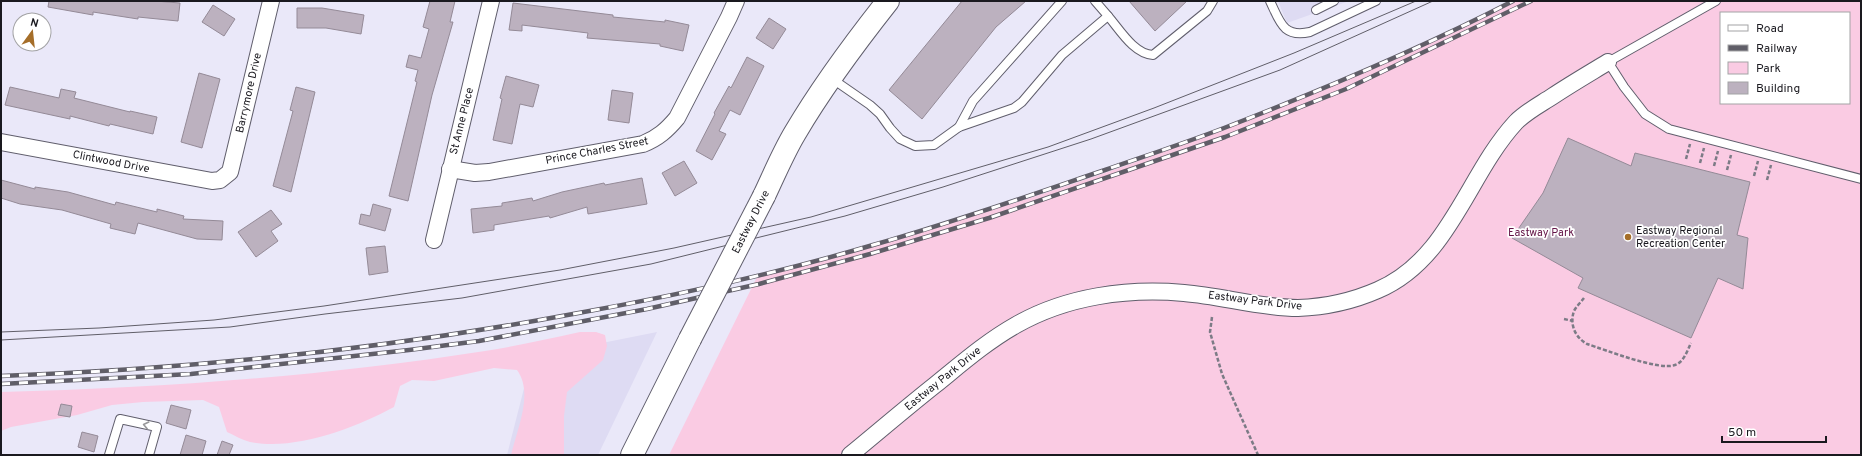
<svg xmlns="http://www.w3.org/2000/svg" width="1862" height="456" font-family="Overpass,sans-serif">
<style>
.built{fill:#dedbf3}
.green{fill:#facbe3;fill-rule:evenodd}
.building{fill:#bcb1bf;stroke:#948a97}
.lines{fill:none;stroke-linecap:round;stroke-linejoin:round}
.service-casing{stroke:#605e6c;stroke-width:10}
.minor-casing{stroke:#605e6c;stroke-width:18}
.secondary-casing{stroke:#605e6c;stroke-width:24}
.path{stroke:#7c7b86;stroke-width:2.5;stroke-dasharray:4 2;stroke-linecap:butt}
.service{stroke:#fff;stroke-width:8}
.minor{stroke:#fff;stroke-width:16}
.secondary{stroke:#fff;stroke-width:22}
.tram{stroke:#605e68;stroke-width:1}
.rail-casing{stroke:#605e68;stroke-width:4.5}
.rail{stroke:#fff;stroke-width:3;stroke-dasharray:9;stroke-linecap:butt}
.secondary-bridge-casing{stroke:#605e6c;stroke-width:24;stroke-linecap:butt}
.secondary-bridge{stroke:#fff;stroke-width:22}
.oneway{stroke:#98989a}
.poi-dot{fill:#a56e29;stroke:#fff;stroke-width:1.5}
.labels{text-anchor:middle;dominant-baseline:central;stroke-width:3.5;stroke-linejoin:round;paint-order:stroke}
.street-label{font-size:11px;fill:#1a191f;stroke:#fff}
.poi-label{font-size:11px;fill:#1a191f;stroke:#fff;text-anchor:start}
.park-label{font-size:11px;fill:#621346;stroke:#fff}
</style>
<rect width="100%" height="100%" fill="#eae8f9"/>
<!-- built -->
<g class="built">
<polygon points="1278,1 1349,1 1287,23"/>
<polygon points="657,332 598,455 507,455 532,357"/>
</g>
<!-- green -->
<g class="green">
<path d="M1511,1H1861V455H669L758,275C854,250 950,224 1045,193C1205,141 1360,75 1511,1ZM1721,13H1849V103H1721Z"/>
<path d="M580,332H596L605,335L607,346L603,360L567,392L564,416V455H511C517,429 534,393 517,370L494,368L434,381L412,380L400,386L394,407C355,428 295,451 250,442C242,440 234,435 227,432L219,407L203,400L143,402L112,405L77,415L11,427L1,431V392C163,388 325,376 485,351C517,346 548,339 580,332Z"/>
</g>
<!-- building -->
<g class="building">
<polygon points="49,1 155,1 180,3 178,21 138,17 138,19 93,12 93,15 48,7"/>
<polygon points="430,1 455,1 450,22 453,22 432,95 408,201 389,196 417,82 415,81 418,70 406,67 409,55 421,58 429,29 423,27"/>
<polygon points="962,1 1026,1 996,27 922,119 889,90"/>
<polygon points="1129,1 1187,1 1155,31"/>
<polygon points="513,3 613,15 613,17 665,22 665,20 689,25 683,51 660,46 660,44 587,38 588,33 522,25 522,31 509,30"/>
<polygon points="213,5 235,19 224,36 202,22"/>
<polygon points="297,8 322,8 364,15 361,34 326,28 297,28"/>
<polygon points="769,18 786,29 773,49 756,38"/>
<polygon points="747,57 764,66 740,115 730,110 719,131 726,134 712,160 696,151 715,114 714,113 729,86 731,88"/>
<polygon points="199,73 220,79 202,148 181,142"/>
<polygon points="506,76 539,85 533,107 520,104 512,144 493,140 502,99 500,98"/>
<polygon points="10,87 59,98 61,89 76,92 74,98 130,112 130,111 157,117 153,134 110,124 109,126 70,116 70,119 5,105"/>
<polygon points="296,87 315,92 291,192 273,186 293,111 290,110"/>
<polygon points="612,90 633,93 629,123 608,120"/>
<polygon points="1568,138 1631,166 1635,153 1750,182 1737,235 1748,238 1743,289 1718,278 1691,338 1578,288 1583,278 1512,238 1543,193"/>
<polygon points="684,161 697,183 675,196 662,173"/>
<polygon points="642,178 647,204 588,214 587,207 550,218 549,216 494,225 494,230 473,233 471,209 502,206 502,203 532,198 533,201 562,192 604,183 605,185"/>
<polygon points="1,180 35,189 35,187 68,192 115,205 116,202 157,212 157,209 184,216 183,219 223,221 222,240 197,239 138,223 135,234 110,228 111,224 62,210 20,204 1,198"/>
<polygon points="373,204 391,209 385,231 359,224 361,214 370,216"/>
<polygon points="271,210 282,224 271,231 278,241 256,257 238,232"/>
<polygon points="385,246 388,272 369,275 366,248"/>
<polygon points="61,404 72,406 70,417 58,415"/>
<polygon points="171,405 191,410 186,429 166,423"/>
<polygon points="82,432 98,436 94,452 78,447"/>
<polygon points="186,435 206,441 202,455 180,455"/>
<polygon points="222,441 233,445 229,455 217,455"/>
</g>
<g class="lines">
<!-- service casing -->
<g class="service-casing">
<g id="service">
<polyline points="1095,1 1108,16"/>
<path d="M1270,1C1280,22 1283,38 1310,32L1376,1"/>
<polyline points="1716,1 1608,62 1624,87 1645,114 1669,129 1861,179"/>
<polyline points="1316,10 1334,1"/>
<path d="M831,78L870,105L880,114L890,128L900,139L915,146L934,145L959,127L1014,108L1022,102L1062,55L1108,16C1120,30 1134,54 1153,55L1207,11L1213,1"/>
<polyline points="959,127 973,101 1062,1"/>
<polyline points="109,455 120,419 157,427 149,455"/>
</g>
</g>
<!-- minor casing -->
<g class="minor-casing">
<g id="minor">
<polyline points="1,142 212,181 220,180 230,172 271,1"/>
<path d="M450,169L475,173L489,172L643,144C658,138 667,130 677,118L729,17L736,1"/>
<polyline points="434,240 491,1"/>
<path d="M850,455C878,432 906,408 935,385C961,364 986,342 1016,325C1067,296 1127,288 1184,293C1222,296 1260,308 1298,308C1326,307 1353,301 1378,290C1450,259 1467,175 1516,122C1527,111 1541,104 1553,96C1571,84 1590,73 1608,62"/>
</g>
</g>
<!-- secondary casing -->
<g class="secondary-casing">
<g id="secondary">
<path d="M764,196C774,175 783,153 795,133C822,87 854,44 888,1"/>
<polyline points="632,455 690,339"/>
</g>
</g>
<!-- path -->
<g class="path">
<polyline points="1686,159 1690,144"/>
<polyline points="1700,163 1704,148"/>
<polyline points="1714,166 1718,151"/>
<polyline points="1727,170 1731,155"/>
<polyline points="1754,176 1758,161"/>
<polyline points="1767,180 1771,165"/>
<path d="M1584,298C1581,302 1576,307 1574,311C1569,325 1576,338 1587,344C1606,350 1659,371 1675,365C1684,362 1687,351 1691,343"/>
<polyline points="1212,317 1210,332 1222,374 1258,455"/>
<polyline points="1564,319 1573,321"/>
</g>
<!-- service -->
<use href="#service" class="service"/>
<!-- minor -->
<use href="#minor" class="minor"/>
<!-- secondary -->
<use href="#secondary" class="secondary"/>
<!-- tram -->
<g class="tram">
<polyline points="1,332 99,328 214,320 324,306 560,270 674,248 811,217 1048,147 1154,108 1294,53 1416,1"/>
<polyline points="1,340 230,327 325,314 462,298 651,264 845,216 943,187 1091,139 1280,70 1433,1"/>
</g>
<!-- rail casing -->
<g class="rail-casing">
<g id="rail">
<path d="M1,376C193,369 384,349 573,314C674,296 775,274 873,245C951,223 1028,196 1105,170C1145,156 1185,143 1224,128C1322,90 1420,49 1513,1"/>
<polyline points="1,384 191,374 409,350 479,341 647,309 759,284 870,254 989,218 1225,137 1346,89 1531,1"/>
</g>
</g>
<!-- rail -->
<use href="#rail" class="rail"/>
<!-- secondary-bridge casing -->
<g class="secondary-bridge-casing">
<polyline id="secondary-bridge" points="690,339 764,196"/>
</g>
<!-- secondary-bridge -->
<use href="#secondary-bridge" class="secondary-bridge"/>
</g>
<!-- one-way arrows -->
<defs><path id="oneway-chevron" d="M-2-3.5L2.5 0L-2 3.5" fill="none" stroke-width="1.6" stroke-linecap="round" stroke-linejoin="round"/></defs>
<use class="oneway" href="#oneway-chevron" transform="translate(146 425) rotate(-167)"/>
<!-- markers -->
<circle class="poi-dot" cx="1628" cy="237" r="4"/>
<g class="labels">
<!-- street labels -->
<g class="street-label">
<text transform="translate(249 93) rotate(-77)">Barrymore Drive</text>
<text transform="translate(462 121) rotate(-76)">St Anne Place</text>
<text transform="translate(597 151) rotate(-11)">Prince Charles Street</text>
<text transform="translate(111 162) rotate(11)">Clintwood Drive</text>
<text transform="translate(751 222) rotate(-63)">Eastway Drive</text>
<text transform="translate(1255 301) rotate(7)">Eastway Park Drive</text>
<text transform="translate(943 379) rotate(-39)">Eastway Park Drive</text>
</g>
<!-- poi labels -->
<g class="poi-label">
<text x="1636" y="231">Eastway Regional<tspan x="1636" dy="13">Recreation Center</tspan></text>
</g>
<!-- park labels -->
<g class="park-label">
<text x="1541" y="233">Eastway Park</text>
</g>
</g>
<!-- border -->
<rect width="1862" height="456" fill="none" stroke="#1a191f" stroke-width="4"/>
<!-- legend -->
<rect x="1720" y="12" width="130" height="92" fill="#ffffff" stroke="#a3a3a5"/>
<rect x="1728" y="25" width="20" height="6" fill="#ffffff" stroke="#a3a3a5"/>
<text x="1756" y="32" font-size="12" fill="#1a191f">Road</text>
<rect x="1728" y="45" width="20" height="6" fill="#605e68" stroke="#a3a3a5"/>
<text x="1756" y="52" font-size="12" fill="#1a191f">Railway</text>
<rect x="1728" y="62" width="20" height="12" fill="#facbe3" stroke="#a3a3a5"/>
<text x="1756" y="72" font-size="12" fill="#1a191f">Park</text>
<rect x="1728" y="82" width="20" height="12" fill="#bcb1bf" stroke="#a3a3a5"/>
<text x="1756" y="92" font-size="12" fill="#1a191f">Building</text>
<!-- north arrow -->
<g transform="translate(32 32) rotate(15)"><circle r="19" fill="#ffffff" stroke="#a3a3a5"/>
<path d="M0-3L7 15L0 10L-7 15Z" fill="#a56e29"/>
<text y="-6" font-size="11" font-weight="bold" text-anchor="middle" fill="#1a191f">N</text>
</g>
<!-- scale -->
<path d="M1722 436v6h104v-6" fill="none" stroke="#1a191f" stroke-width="2"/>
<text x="1728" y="436" font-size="12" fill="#1a191f" stroke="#ffffff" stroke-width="3" paint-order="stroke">50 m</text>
</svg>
